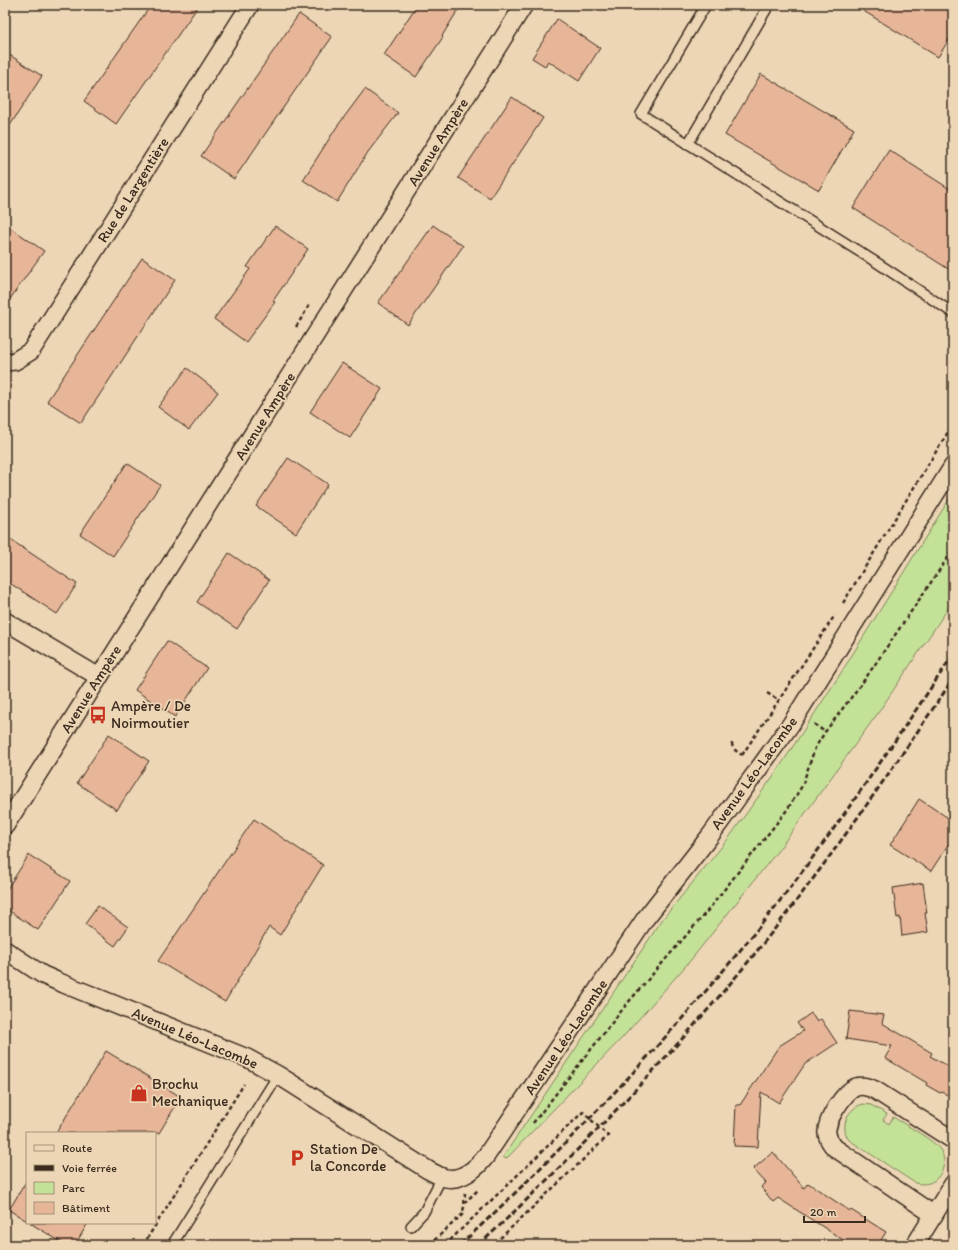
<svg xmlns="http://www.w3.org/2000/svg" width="958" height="1250" font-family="Itim,sans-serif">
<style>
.green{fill:#c4e198;stroke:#80865b}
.building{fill:#e7b698;stroke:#3b2a1e}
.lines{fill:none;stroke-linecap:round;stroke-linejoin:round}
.service-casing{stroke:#3b2a1e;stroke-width:12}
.minor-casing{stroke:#3b2a1e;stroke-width:20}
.path{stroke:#3b2a1e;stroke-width:2.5;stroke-dasharray:4 3;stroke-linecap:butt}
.service{stroke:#ecd6b5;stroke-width:9}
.minor{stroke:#ecd6b5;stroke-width:17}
.rail{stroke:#3b2a1e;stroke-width:3;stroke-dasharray:6 3;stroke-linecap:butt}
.labels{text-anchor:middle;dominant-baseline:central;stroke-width:3.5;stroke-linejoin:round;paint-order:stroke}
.street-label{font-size:15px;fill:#3b2a1e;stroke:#ecd6b5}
.poi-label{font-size:15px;fill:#3b2a1e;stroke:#ecd6b5;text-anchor:start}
</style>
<rect width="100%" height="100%" fill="#ecd6b5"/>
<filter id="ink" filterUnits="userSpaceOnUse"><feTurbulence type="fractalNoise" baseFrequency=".025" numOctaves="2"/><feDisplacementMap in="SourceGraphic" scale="8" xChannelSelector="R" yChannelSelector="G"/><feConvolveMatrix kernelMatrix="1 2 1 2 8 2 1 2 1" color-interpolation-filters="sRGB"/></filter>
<g filter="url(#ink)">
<!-- green -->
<g class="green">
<polygon points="953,493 953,601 878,713 780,848 690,961 622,1038 506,1159 503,1157 662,920 728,839 779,768 839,676"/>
<path d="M863,1104L871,1105L887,1114L883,1120L889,1124L893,1117C904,1124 936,1141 941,1151C946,1160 944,1170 938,1177C932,1184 924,1185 915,1183L849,1140C839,1126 848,1108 863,1104Z"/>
</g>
<!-- building -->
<g class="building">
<polygon points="151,5 199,5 116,124 84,101"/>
<polygon points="417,5 461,5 442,36 443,37 416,77 384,55"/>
<polygon points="854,5 953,5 953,33 938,57"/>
<polygon points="299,14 332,37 234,179 201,156"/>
<polygon points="557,19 600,48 579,81 548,61 545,66 532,58"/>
<polygon points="5,52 42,76 5,133"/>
<polygon points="761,74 854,129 819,190 725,135"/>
<polygon points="365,89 398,113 368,152 337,202 303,180 336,128"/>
<polygon points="512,97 543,118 490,198 458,178"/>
<polygon points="889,150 953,191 953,272 853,208"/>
<polygon points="433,225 463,246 408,325 378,303"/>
<polygon points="275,226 308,249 273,301 275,302 246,342 214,319 250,269 247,267"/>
<polygon points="11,228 44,251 5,306 5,236"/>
<polygon points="142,258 175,280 81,423 47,401"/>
<polygon points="342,363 382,389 350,438 310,412"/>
<polygon points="187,368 218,392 189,430 158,407"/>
<polygon points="288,458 328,484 296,533 256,506"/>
<polygon points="127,463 160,485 113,556 80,534"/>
<polygon points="5,536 77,584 57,614 5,580"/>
<polygon points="229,553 269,580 237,629 197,602"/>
<polygon points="167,641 207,668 175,717 135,690"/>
<polygon points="109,734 149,761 117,810 77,783"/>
<polygon points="919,799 953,821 953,837 931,871 890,845"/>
<polygon points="254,819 323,865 280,935 269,927 225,1002 158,961"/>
<polygon points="29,855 70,881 38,930 5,908 5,892"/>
<polygon points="923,883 927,913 925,913 928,932 902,936 900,917 897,918 893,888"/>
<polygon points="98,906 128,927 115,946 85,924"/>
<polygon points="850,1011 884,1015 882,1023 932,1053 930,1056 953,1069 953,1098 942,1092 940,1093 926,1085 927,1083 885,1058 892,1046 846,1039"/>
<polygon points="811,1013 817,1022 821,1019 837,1043 805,1064 779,1103 761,1092 758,1147 734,1146 736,1105 740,1105 779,1046 803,1031 797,1023"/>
<polygon points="106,1051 181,1097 159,1133 56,1133"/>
<polygon points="773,1152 804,1188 808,1183 850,1211 851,1210 886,1232 878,1245 851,1245 778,1198 773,1202 761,1187 766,1183 753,1169"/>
<polygon points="27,1180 27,1221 9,1210"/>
<polygon points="30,1223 88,1223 75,1245 66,1245"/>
</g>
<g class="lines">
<!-- service casing -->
<g class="service-casing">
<g id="service">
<polyline points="706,5 641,114 879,264 953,313"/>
<polyline points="688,144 769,5"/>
<polyline points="411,1226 424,1212 442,1177"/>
<polyline points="172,1245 278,1075"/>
</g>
</g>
<!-- minor casing -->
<g class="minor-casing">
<g id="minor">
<polyline points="5,362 15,361 31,351 250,5"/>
<polyline points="5,621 99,677"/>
<polyline points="5,826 524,5"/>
<path d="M5,950L43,975L59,982L247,1058L278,1075L428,1170C434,1173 440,1177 446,1178C462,1181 477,1168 486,1156L645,919L710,836L791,724L953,466"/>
<path d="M934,1215L835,1148C831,1144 828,1139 827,1134C825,1121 844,1092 856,1087C863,1085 869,1087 875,1090L953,1140"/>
<polyline points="915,1245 953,1184"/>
</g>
</g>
<!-- path -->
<g class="path">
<polyline points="296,327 310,304"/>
<polyline points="843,603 953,424"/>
<polyline points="767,693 780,701"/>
<polyline points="814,724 825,732"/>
<path d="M732,743C732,750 737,751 742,755"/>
<polyline points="742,755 779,700 835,615"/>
<polyline points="5,853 11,843"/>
<polyline points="533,1123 626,1005 709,909 787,810 802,786 815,748 825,732 865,679 953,550"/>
<polyline points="464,1203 478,1190"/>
<polyline points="143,1245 244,1084"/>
<polyline points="429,1245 462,1215 464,1207 465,1193"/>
<polyline points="445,1245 583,1112 608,1136 493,1245"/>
</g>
<!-- service -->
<use href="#service" class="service"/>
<!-- minor -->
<use href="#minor" class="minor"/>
<!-- rail -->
<g class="rail">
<path d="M460,1245C567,1146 668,1040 760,926C829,840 891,747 953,655"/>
<path d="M479,1245C571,1159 658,1070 739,973C816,880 885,780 953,679"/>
</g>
</g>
</g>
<!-- icons -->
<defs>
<g id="bus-bare" transform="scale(1.38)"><path d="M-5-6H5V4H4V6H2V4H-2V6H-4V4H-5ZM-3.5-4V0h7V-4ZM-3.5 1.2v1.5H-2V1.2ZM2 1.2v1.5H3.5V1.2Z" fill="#c8321e" stroke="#ecd6b5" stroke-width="2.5" paint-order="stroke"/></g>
<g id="shop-bare" transform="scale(1.38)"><path d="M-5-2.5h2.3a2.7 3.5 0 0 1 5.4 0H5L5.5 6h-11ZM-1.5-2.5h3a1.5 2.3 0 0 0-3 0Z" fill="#c8321e" stroke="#ecd6b5" stroke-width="2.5" paint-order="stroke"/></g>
<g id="parking-bare" transform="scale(1.38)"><path d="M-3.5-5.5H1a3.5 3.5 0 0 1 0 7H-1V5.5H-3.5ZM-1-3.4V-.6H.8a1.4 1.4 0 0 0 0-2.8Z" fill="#c8321e" stroke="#ecd6b5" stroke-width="2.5" paint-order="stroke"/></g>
</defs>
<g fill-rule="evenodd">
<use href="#bus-bare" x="98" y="715"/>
<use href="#shop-bare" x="139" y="1093"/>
<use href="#parking-bare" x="297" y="1158"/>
</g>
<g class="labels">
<!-- street labels -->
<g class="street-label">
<text transform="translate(438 142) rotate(-58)">Avenue Ampère</text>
<text transform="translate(133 190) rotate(-58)">Rue de Largentière</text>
<text transform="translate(265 416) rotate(-58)">Avenue Ampère</text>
<text transform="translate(91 689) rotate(-58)">Avenue Ampère</text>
<text transform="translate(754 773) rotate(-54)">Avenue Léo-Lacombe</text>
<text transform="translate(566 1037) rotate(-56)">Avenue Léo-Lacombe</text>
<text transform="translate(195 1038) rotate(23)">Avenue Léo-Lacombe</text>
</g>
<!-- poi labels -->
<g class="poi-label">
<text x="111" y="706">Ampère / De<tspan x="111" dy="17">Noirmoutier</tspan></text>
<text x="152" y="1084">Brochu<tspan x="152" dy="17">Mechanique</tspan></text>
<text x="310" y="1149">Station De<tspan x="310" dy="17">la Concorde</tspan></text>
</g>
</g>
<!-- margin -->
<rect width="958" height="1250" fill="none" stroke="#ecd6b5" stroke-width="20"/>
<rect x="10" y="10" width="938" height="1230" fill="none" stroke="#3b2a1e" stroke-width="1.5" filter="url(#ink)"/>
<!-- legend -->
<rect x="26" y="1132" width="130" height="92" fill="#ecd6b5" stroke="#a59179"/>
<rect x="34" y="1145" width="20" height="6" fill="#ecd6b5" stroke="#a59179"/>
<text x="62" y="1152" font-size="12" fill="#3b2a1e">Route</text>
<rect x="34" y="1165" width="20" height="6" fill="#3b2a1e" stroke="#a59179"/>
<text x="62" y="1172" font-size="12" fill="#3b2a1e">Voie ferrée</text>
<rect x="34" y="1182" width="20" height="12" fill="#c4e198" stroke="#a59179"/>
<text x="62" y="1192" font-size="12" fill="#3b2a1e">Parc</text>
<rect x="34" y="1202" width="20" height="12" fill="#e7b698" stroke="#a59179"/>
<text x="62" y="1212" font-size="12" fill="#3b2a1e">Bâtiment</text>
<!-- scale -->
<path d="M804 1216v6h61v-6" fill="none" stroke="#3b2a1e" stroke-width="2"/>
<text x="810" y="1216" font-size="12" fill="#3b2a1e" stroke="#ecd6b5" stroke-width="3" paint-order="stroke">20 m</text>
</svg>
